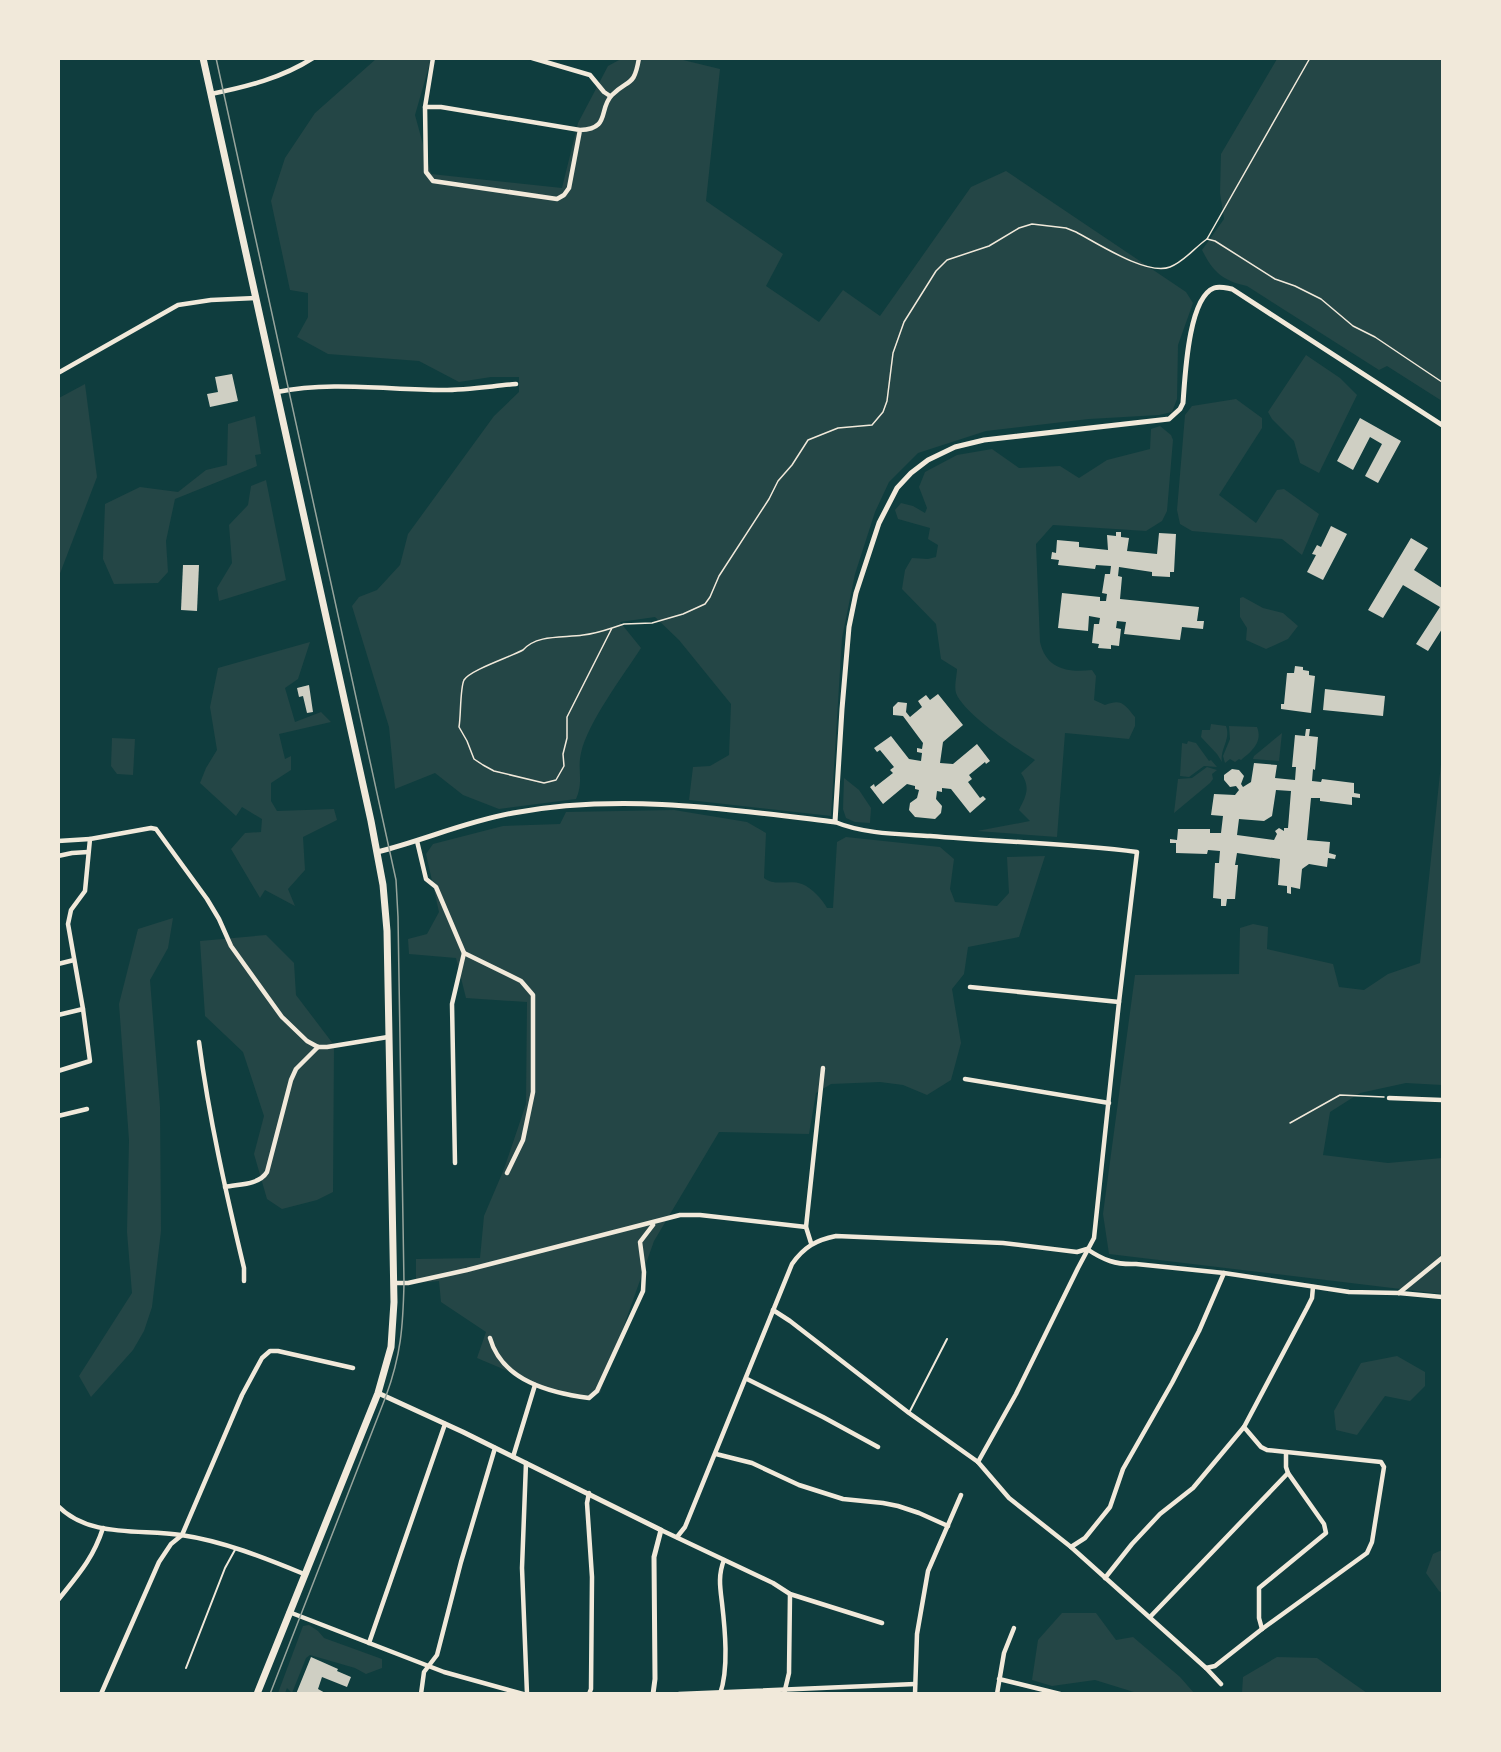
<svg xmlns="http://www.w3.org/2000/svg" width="1501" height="1752" font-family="Rubik,sans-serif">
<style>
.green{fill:#244646}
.building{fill:#cfcfc3;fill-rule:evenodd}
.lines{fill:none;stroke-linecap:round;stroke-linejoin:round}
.path{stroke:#f1e9da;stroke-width:1.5}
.service{stroke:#f1e9da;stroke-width:2}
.minor{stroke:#f1e9da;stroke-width:4.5}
.tertiary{stroke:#f1e9da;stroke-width:5}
.trunk{stroke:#f1e9da;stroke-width:7}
.tram{stroke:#97a49c;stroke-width:1.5}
</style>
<rect width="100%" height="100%" fill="#0f3d3e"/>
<!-- green -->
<g class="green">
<path d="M376,59H431L415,115L431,174L562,188L578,123L608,66L621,59H679L720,69L706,201L783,254L766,286L819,322L843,290L880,316L971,187L1006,171L1186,292L1193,303L1178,345L1177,399L1172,412L1159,415L1089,419L986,431L918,453L889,482L875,512L855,574L842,638L831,816L689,800L693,767L710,766L729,755L731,704L679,640L655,617L620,622L641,648C623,676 588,722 581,753C577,770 584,781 576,799L499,809L463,795L435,773L395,789L389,727L352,606L359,597L377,590L400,565L408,534L494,416L519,392V377H491L459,382L419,361L328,354L297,337L308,317V293L290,290L271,201L285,158L315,113Z"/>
<path d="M1277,59H1442V401L1387,366L1379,370L1247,286C1223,281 1213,272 1202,250L1224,219L1220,193L1221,154Z"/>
<polygon points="1306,355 1340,378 1357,395 1319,473 1300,463 1294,441 1272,419 1268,412"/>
<polygon points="85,384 97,477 59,576 59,398"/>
<polygon points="1236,399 1262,418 1262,428 1219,495 1256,523 1277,490 1284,489 1319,514 1302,555 1282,539 1192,531 1180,524 1177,510 1185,415 1192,406"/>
<polygon points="255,416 261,454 255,455 257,466 175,499 166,541 168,572 158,583 114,584 103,559 105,504 140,487 178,492 206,470 227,465 228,424"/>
<path d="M1160,426L1171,435L1173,440L1167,511L1162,521L1146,531L1053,525L1036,544L1040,642C1046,669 1068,673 1092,670L1096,676L1094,700L1105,705C1122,698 1125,705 1135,717V726L1129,739L1065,733L1057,837L977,831L1030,821L1019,810C1026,796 1031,788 1021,773L1035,760C1016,748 964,714 956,693C954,686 957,675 957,669L941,659L936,624L902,589L905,570L912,558L928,559L936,557L938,545L928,539L930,528L898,519L895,510L901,503L913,506L925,513L927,508L919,487L925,472L957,455L992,449L1019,468L1060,466L1079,478L1107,460L1150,449L1151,429Z"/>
<polygon points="266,480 286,580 219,601 217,588 232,563 229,525 248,505 251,486"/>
<polygon points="1243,597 1263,608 1283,613 1298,626 1288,639 1266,649 1246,640 1247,628 1240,617 1240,598"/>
<polygon points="310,642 298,679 285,688 295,722 321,712 331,722 279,734 285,759 291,756 291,770 271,783 271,801 277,811 334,809 337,820 303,837 305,870 288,889 295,906 265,890 260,898 231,849 245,833 261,832 262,819 242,807 236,816 200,783 206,768 217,750 210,707 218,668"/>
<path d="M1211,724L1226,726C1231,740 1220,748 1222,762L1217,754L1201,737L1202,730H1210Z"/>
<path d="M1229,726L1257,727C1263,742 1252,751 1241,760L1239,759L1235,762L1230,759L1225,763L1223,756L1230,739Z"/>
<polygon points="1282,733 1279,761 1253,759 1254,756"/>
<polygon points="112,738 135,739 133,775 117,774 111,766"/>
<polygon points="1188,741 1196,743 1209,761 1211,760 1217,767 1204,766 1189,777 1180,776 1182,743 1187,744"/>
<polygon points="1441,764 1442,764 1442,1085 1406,1083 1360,1093 1330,1112 1323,1155 1388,1163 1442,1158 1442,1294 1109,1254 1103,1214 1135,975 1239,974 1240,928 1253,924 1268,927 1267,949 1333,964 1339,987 1364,990 1388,974 1420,963"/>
<polygon points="1207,767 1217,770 1212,774 1213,779 1210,783 1174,813 1178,779 1192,778"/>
<polygon points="844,778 859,790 871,808 870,823 855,822 846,818 843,809"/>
<path d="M674,810L747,822L766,833L764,878C775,887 789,879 802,884C812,888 822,899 827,908H833L837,842L846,837L940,847L954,859L950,889L955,902L997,906L1009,893L1007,857L1045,856L1019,937L968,947L964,974L952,989L961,1043L951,1080L927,1095L903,1085L880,1082L831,1084L816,1093L809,1134L719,1132L654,1241L600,1393L573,1399L477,1358L486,1332L441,1302L439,1281L416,1283V1259L480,1258L484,1216L504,1169L526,1104L527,1002L466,998L456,958L409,954L408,939L427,934L439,912L426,854L433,844L503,826L560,824L566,812Z"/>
<polygon points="173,918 168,948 150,980 160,1107 161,1231 152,1307 144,1331 133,1350 91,1397 79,1376 132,1293 127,1232 129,1140 119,1004 138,929"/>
<polygon points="266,935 294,963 296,995 334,1045 333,1192 317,1200 282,1209 267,1199 254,1154 264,1116 243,1052 205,1016 200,941"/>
<polygon points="1397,1356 1425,1372 1425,1386 1410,1401 1385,1396 1357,1435 1336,1430 1334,1411 1361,1363"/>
<polygon points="1442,1550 1442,1593 1439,1591 1426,1573 1433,1554"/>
<polygon points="1062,1613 1096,1613 1116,1640 1133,1637 1180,1677 1194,1693 1137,1693 1095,1680 1052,1686 1032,1680 1038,1640"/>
<polygon points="309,1625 318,1631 324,1638 382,1659 382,1668 366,1674 355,1668 310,1655 306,1658 292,1693 287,1688 285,1693 278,1693 303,1626"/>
<polygon points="1277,1657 1317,1658 1367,1693 1242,1693 1243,1677"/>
</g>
<!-- building -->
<g class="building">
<polygon points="232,374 238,401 210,407 207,394 218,392 215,377"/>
<polygon points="1360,418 1401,441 1378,483 1365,476 1382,444 1370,437 1353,470 1337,461"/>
<polygon points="1331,526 1347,534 1323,580 1307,572 1316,555 1312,554 1317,545 1321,547"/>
<polygon points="1116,532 1121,532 1121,537 1129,538 1127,551 1157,554 1159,533 1176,534 1174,572 1170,572 1170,577 1152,576 1152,572 1119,567 1118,576 1122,577 1120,599 1199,607 1197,621 1204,621 1203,629 1182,627 1180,640 1124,634 1126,622 1117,621 1116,628 1121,629 1119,646 1111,645 1111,649 1098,648 1099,644 1092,643 1094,624 1099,624 1100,618 1089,616 1088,631 1058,628 1062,593 1100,597 1100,601 1106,601 1107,594 1102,593 1105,574 1110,574 1111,566 1096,565 1095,569 1058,565 1059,560 1051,559 1052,552 1056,553 1057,540 1079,542 1079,547 1108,550 1107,535 1116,536"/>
<polygon points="1411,538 1428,548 1414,570 1442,588 1442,629 1428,651 1416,644 1440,607 1403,585 1383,618 1368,610"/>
<polygon points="183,565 199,565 197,611 181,610"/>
<polygon points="1295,666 1303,667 1303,670 1309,671 1309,675 1315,676 1311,713 1281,709 1281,704 1284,704 1287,673 1294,673"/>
<polygon points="309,685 313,712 307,713 303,696 299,697 297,688"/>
<polygon points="1325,689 1385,696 1383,716 1323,710"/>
<polygon points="938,694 963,725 943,742 940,763 953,764 977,744 990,761 986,764 985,762 969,775 972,779 968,782 980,798 983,796 986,799 970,813 951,789 942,788 942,792 937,791 936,799 942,806 941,813 935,819 915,817 909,810 910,803 917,798 919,790 915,789 915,786 907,784 883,804 870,787 874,784 875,787 893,773 890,770 894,767 880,750 877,752 874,748 891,736 909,759 921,761 922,753 917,752 917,748 922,749 923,743 903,716 893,715 893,707 898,702 907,703 906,712 910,717 922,707 918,701 926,695 930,700"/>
<path d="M1306,729H1310L1309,736L1318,737L1315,770L1313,769L1312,781L1321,782L1322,779L1354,783V793L1360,794V798L1352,797V805L1320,801V798H1311L1307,840L1330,842L1329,853L1336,855L1335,859L1328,858L1327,867L1309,864L1302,869L1300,889L1291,887V894L1287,893V886L1278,885L1280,859L1237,853L1235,865H1238L1235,899H1227L1226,906H1221V899L1213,898L1215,863H1219L1220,851L1208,850L1207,854L1176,853V843H1170V839L1177,840L1178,829H1210V833H1221L1223,816L1211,815L1214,794L1235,795L1239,790L1236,786L1230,787L1224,780V775L1232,769L1239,770L1244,776L1241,784L1243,787L1251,782L1254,763L1277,765L1275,778L1295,780L1296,767H1292L1295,735L1305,736ZM1276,790L1291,791L1288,828H1284V831L1279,828L1275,831L1277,834L1274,840L1237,835L1239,819L1264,821L1272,816Z"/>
<polygon points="311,1657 338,1669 337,1671 351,1677 347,1687 322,1677 318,1689 327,1694 296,1694"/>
</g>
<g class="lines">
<!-- path -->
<g class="path">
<polyline points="1310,58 1207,239 1215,241 1275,279 1295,286 1321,299 1353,326 1375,337 1442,382"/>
<path d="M612,628C603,631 593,634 583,635C564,638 537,634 523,650C510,657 470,670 464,680C460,688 461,716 459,727L467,741L474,759L483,765L494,771L544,783L556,780L564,766L563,754L567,738V717L612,628L624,624L652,623L683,614L705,604L710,597L719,576L769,499L778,481L792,465L808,440L838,428L872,425L883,412L887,401L893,353L904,322L936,271L947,260L989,246L1019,228L1032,224L1066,228L1076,232C1097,243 1147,276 1170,267C1185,261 1194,248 1207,239"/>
<polyline points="1290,1123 1340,1095 1384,1097"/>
</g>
<!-- service -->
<g class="service">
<polyline points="909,1413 947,1339"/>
<polyline points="186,1668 225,1568 236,1548"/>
</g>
<!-- minor -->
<g class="minor">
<polyline points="532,58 590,75 604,92 610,96"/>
<path d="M211,94C246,87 282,78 313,58"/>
<polyline points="425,107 433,58"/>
<path d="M580,130L569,188L564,195L557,199L433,181L426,172L425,107H441L580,130C611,129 598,109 612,95C629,78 634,88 639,58"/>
<polyline points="58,373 178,305 211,300 256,298"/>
<path d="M277,392C332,381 388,390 443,390C467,390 492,386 516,384"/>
<path d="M835,822C864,834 899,834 930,836C999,842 1069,843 1137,852L1119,1002L1094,1238L1078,1268L1016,1394L978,1462"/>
<polyline points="58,841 90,839"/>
<polyline points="417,841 426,879 436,887 464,953 452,1004 455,1163"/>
<polyline points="58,856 72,853 88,852"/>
<polyline points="464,953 521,981 533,995 533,1092 523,1140 507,1173"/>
<polyline points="58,964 74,960"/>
<polyline points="970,987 1119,1002"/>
<polyline points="58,1015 83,1009"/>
<path d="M199,1042C209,1118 226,1193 244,1268V1281"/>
<polyline points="58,1071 90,1061 83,1009 68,924 71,910 85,891 90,839 151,828 156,829 207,899 219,919 231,946 282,1017 307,1041 318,1047 327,1047 388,1037"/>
<polyline points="965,1079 1109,1103"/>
<polyline points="1389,1098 1442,1100"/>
<polyline points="58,1116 87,1109"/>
<path d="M225,1187C239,1184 259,1185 267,1172L291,1080L296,1069L318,1047"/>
<polyline points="811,1243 806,1227 823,1068"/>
<polyline points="394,1283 408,1283 467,1270 680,1215 700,1215 806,1227"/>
<polyline points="1399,1293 1442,1258"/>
<polyline points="773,1310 790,1321 909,1413 978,1462 1009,1498 1071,1547 1206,1668 1221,1684"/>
<path d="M490,1338C502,1381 551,1393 589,1398L597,1391L643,1291L644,1272L640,1242L653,1225"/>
<polyline points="747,1379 823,1417 878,1447"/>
<polyline points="716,1454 752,1463 799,1485 843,1499 883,1503 898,1506 919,1513 948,1526"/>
<polyline points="513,1457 535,1385"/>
<polyline points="526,1463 522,1568 527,1694"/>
<polyline points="589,1493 587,1503 592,1577 591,1689 589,1694"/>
<path d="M58,1506C89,1538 140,1529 181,1535C223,1541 265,1558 304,1574"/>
<polyline points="661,1530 773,1583 790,1594 882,1623"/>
<path d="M677,1537L685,1527L792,1264C804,1247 816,1240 836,1236L1003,1243L1077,1252L1087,1249C1103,1260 1116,1265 1136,1264L1224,1273L1349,1292L1399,1293L1442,1297"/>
<polyline points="1071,1547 1085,1538 1110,1507 1123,1469 1172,1383 1199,1331 1224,1273"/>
<polyline points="1105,1578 1132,1544 1160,1514 1193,1488 1244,1427 1307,1308 1312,1298 1313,1287"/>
<path d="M58,1600C78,1575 93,1559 103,1528"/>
<polyline points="289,1612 444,1672 523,1694"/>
<polyline points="1150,1617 1288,1473 1286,1467 1286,1453"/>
<polyline points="1262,1629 1259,1618 1259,1588 1326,1533 1324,1524 1288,1473"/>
<polyline points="369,1643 445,1424"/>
<polyline points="1206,1668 1215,1666 1262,1629 1367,1553 1372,1542 1384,1467 1381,1462 1267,1450 1261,1447 1244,1427"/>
<polyline points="999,1679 1060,1694"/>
<polyline points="101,1694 159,1562 171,1544 182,1535 242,1395 262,1358 270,1351 278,1351 353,1368"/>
<polyline points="421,1694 424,1672 437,1655 461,1562 495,1448"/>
<polyline points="679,1694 915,1684"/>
<path d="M720,1694C729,1669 725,1629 722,1603C720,1587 718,1575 724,1560"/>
<polyline points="784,1694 789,1673 790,1594"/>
<polyline points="915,1694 917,1634 928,1571 961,1495"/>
<polyline points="997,1694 1004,1653 1014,1628"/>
</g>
<!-- tertiary -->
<g class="tertiary">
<path d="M377,852C422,841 467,821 513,813C620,793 728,809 835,822L842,709L849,627L856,593L879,523L897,488L911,473L928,460L955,447L984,440L1169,419L1180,409L1183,403C1185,378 1188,298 1214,288C1220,286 1226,288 1232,289L1442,425"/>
<polyline points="378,1393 463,1432 661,1530 654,1557 655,1679 653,1694"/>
</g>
<!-- trunk -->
<polyline class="trunk" points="203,58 371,821 383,885 387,931 394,1302 391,1347 378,1393 257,1694"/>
<!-- tram -->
<path class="tram" d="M216,58L396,880L398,917L404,1283C403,1327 401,1355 386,1396L270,1694"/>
</g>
<!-- border -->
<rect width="1501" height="1752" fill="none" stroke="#f1e9da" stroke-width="120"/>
</svg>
